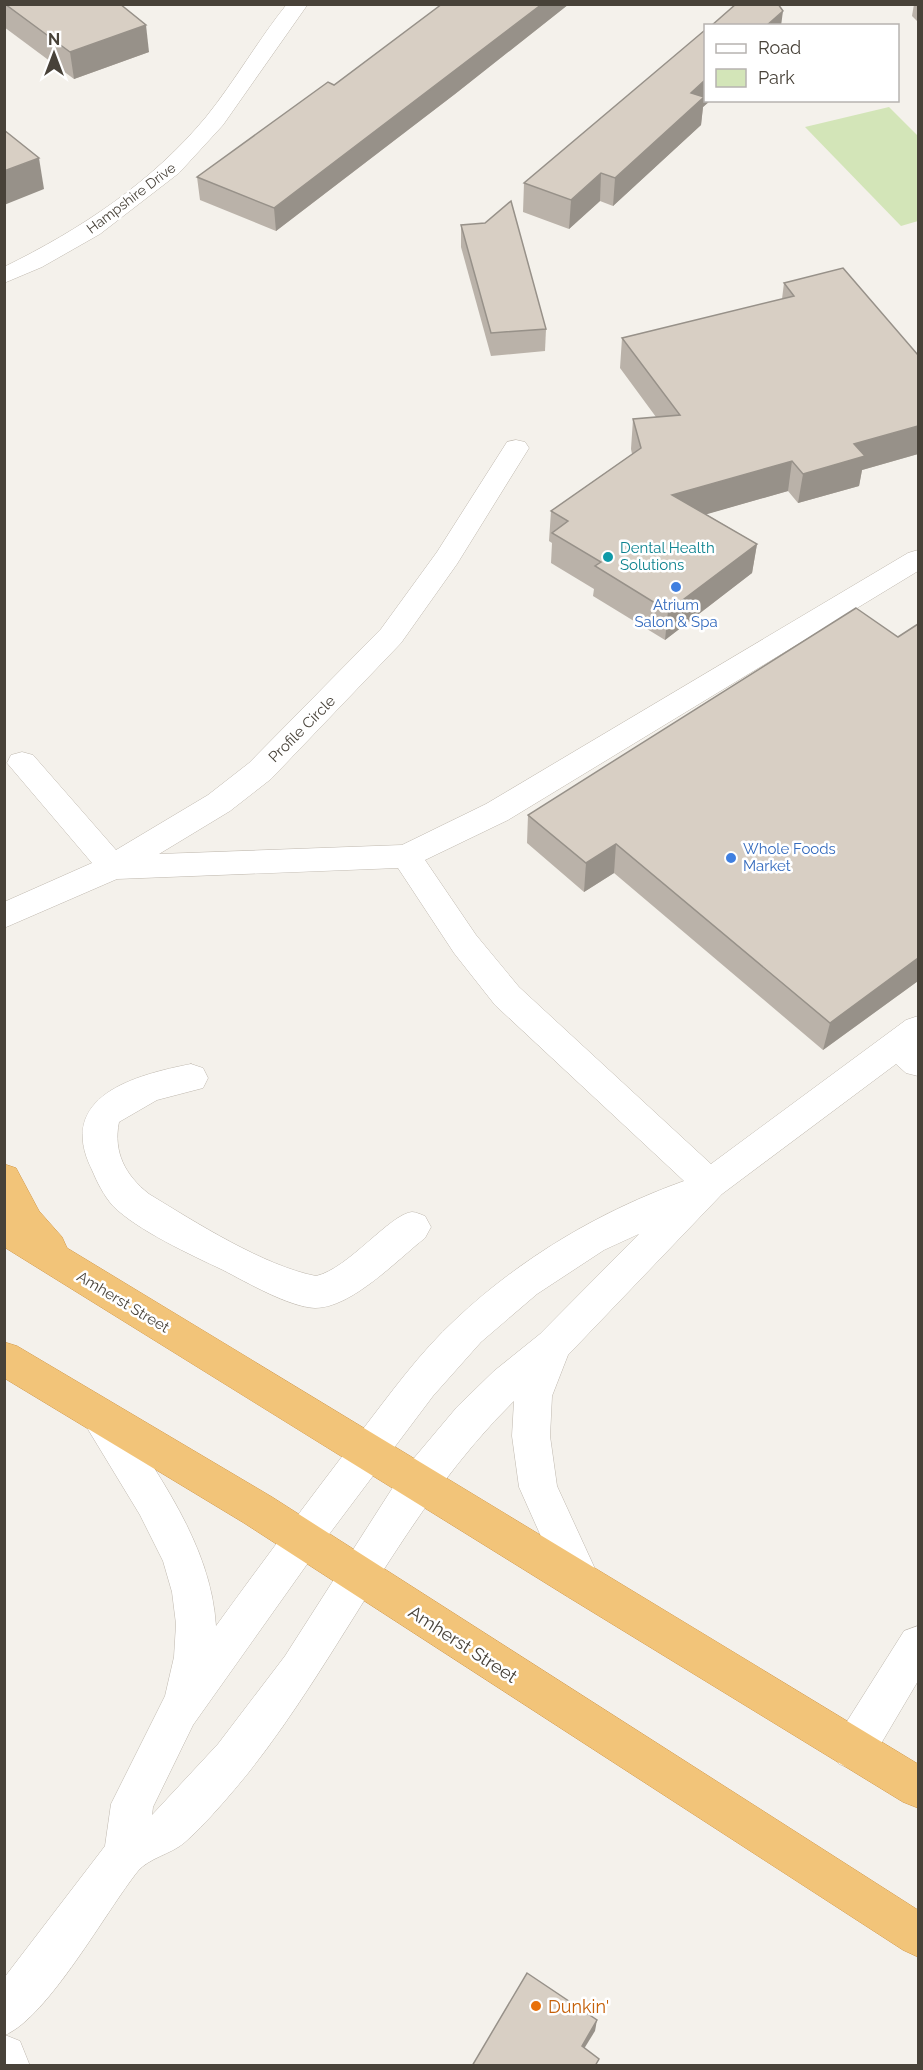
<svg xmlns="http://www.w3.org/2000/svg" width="923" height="2070" font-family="Raleway,sans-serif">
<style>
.green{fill:#d3e5b8}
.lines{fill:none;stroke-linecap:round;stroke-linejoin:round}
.minor-casing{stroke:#bfb8ae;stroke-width:1}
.highway-casing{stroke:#d19849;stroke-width:1}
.minor{fill:#fff;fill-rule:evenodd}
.highway{fill:#f2c479;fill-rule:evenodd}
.wall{fill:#bab2a9}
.shaded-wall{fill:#979189}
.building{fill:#d8cfc4;stroke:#979189;stroke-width:1.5}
.culture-dot{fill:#0f9aa8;stroke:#fff;stroke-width:2}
.shop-dot{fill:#3f7fe0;stroke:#fff;stroke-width:2}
.food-dot{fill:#e8710a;stroke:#fff;stroke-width:2}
.labels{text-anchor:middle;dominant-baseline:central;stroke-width:5;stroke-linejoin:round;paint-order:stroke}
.far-street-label{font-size:14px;fill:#484239;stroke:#fff}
.culture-label{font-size:15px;fill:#0d838f;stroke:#fff;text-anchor:start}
.shop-label{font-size:15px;fill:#366cbe;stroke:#fff}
.street-label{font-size:15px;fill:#484239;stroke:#fff}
.near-street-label{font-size:18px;fill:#484239;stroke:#fff}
.near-food-label{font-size:18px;fill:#c56008;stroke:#fff;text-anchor:start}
</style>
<rect width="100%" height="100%" fill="#f4f1eb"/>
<!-- green -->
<polygon class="green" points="889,107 918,136 918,221 901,226 805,127"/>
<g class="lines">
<!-- minor casing -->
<g class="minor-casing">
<g id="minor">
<path d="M287,4H308L223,125L179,173L100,234L42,267L4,283V267C81,229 151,183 206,117C235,81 258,40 287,4Z"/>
<path d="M516,440L525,442L529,448L457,564L401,643L271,779L230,811L159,854L402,845L486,804L908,553L918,550V571L508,820L425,860L476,935L519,987L711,1164L906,1020L918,1016V1076L906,1073L896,1064L722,1194L568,1355L552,1396L550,1436L557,1486L602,1584L596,1597L582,1603L568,1597L519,1487L512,1436L514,1401C405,1508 343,1653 249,1772C232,1793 204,1826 184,1843C171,1854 149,1858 138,1871C106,1911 48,2017 5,2035L20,2041L30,2066H4V1978L105,1846L111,1804L165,1696L174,1657L176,1624L172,1592L163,1561L140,1515L89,1431L83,1419L89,1407L102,1402L115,1407C157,1474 211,1544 216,1626C263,1561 311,1497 360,1433C390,1394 420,1352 456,1319C521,1258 600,1211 684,1181L495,1005L454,953L398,868L117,879L4,928V902L92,863L7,763L11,755L22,752L33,755L116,850L208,795L249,763L381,629L437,552L507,442ZM639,1234L540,1334L494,1371L457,1407L404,1470L285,1656L218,1744L152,1815L153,1807L193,1725L315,1553L433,1396L481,1342L537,1294L604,1250Z"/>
<path d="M191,1064L203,1068L208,1078L203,1088L157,1100L119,1122C113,1152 125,1175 149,1194C195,1222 264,1266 316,1276C348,1269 390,1214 412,1212C416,1212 422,1215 425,1216L431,1227L425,1238C398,1259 352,1308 315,1308C289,1307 246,1282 223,1270C191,1255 137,1230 113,1206C104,1196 97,1182 92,1170C55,1096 135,1075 191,1064Z"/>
<polygon points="918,1626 918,1681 869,1764 854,1770 839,1764 833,1749 839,1734 904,1631"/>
</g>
</g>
<!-- highway casing -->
<g class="highway-casing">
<g id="highway">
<polygon points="4,1164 16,1168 39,1211 62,1237 67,1248 918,1764 918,1808 903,1802 568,1597 4,1247"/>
<polygon points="4,1342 17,1346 272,1497 918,1910 918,1957 903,1950 244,1523 4,1378"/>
</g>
</g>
<!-- minor -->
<use href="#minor" class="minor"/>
<!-- highway -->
<use href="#highway" class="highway"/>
</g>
<!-- wall -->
<g class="wall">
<polygon points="4,4 120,4 149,52 74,79 4,27"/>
<polygon points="442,4 569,4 455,94 276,231 200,200 197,177 334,85"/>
<polygon points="914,4 918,4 918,22 912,16"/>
<polygon points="705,100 711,100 703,107 701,125 613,206 600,201 569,229 523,212 524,183"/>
<polygon points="461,225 546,329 545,351 491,356 461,247"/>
<polygon points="784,283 918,355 918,454 862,470 859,486 798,503 788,491 706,514 757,544 752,573 665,640 593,596 594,589 551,563 552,543 549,541 551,511 632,454 631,449 633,419 656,417 620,368 622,338 782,299"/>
<polygon points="898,637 918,981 823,1050 614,873 584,892 527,843 528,815"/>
</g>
<!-- shaded-wall -->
<g class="shaded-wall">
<polygon points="542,4 569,4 455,94 276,231 274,208"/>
<polygon points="783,11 781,26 766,26"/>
<polygon points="146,25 149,52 74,79 70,52"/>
<polygon points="705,80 705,100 711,100 703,107 701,125 613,206 615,178 691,93"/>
<polygon points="39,158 44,189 4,205 4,171"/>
<polygon points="601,173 600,201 569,229 571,200"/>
<polygon points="918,426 918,454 862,470 859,486 798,503 803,474 854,444"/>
<polygon points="792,461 788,491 669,525 672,495"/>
<polygon points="757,544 752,573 665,640 668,611"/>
<polygon points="616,844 614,873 584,892 586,863"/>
<polygon points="918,958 918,981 823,1050 830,1023"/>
<polygon points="597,2020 595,2031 579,2057 582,2046"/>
</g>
<!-- building -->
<g class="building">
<polygon points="5,4 120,4 146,25 70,52"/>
<polygon points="442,4 542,4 274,208 197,177 328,82 334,85"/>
<polygon points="736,4 778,4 783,11 766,26 711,26"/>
<polygon points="705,30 705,80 691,93 704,97 615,178 601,173 571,200 524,183"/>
<polygon points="4,130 39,158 4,171"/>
<polygon points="511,201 546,329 491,333 461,225 485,223"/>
<polygon points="843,268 918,355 918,426 854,444 865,456 803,474 792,461 672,495 757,544 668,611 595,566 601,562 552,533 568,521 551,511 641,448 633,419 680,415 622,338 794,296 784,283"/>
<polygon points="856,608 898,637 918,624 918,958 830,1023 616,844 586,863 528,815"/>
<polygon points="527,1973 597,2020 582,2046 599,2059 595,2066 472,2066"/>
</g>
<!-- markers -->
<circle class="culture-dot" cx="608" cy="557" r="6"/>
<g class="shop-dot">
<circle cx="676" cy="587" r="6"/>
<circle cx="731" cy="858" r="6"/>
</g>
<circle class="food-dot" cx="536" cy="2006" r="6"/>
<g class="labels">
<!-- far-street labels -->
<g class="far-street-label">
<text transform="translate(131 198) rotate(-37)">Hampshire Drive</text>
</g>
<!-- culture labels -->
<g class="culture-label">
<text x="620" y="548">Dental Health<tspan x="620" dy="17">Solutions</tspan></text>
</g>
<!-- shop labels -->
<g class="shop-label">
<text x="676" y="605">Atrium<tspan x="676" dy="17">Salon &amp; Spa</tspan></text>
<text x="743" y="849" text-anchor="start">Whole Foods<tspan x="743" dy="17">Market</tspan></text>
</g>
<!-- street labels -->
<g class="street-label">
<text transform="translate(302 729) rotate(-45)">Profile Circle</text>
<text transform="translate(123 1302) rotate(31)">Amherst Street</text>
</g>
<!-- near-street labels -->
<g class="near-street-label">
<text transform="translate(463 1644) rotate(33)">Amherst Street</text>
</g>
<!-- near-food labels -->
<g class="near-food-label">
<text x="548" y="2006">Dunkin'</text>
</g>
</g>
<!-- border -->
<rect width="923" height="2070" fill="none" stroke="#484239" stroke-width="12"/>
<!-- legend -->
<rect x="704" y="24" width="195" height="78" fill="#ffffff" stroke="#b6b3b0" stroke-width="1.5"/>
<rect x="716" y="44" width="30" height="9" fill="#ffffff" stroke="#b6b3b0" stroke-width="1.5"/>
<text x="758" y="54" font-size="18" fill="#484239">Road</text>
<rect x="716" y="69" width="30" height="18" fill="#d3e5b8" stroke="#b6b3b0" stroke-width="1.5"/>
<text x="758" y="84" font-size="18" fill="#484239">Park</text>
<!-- north arrow -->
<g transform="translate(54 54)" stroke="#ffffff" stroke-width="4.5" paint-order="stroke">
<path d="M0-4.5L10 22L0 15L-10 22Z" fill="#484239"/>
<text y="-9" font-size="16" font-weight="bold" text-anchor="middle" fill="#484239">N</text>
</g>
</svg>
